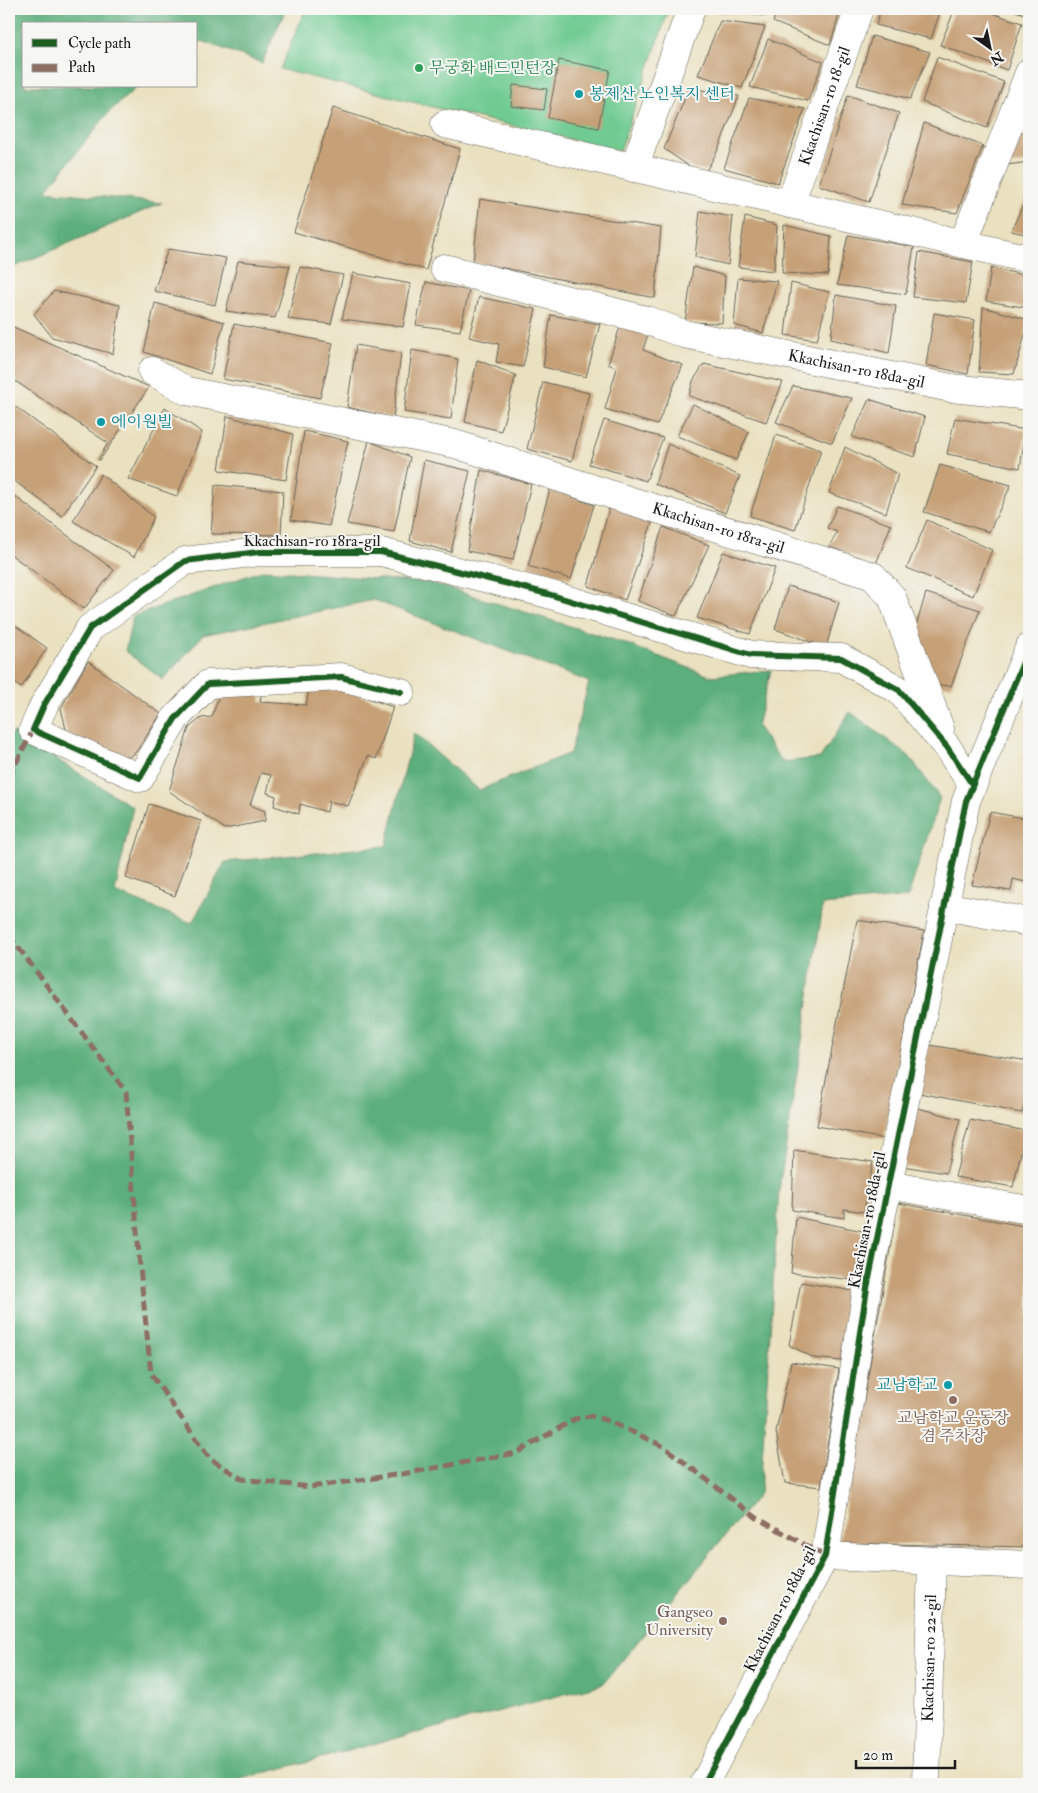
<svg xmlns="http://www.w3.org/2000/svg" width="1038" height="1793" font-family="'IM FELL Double Pica','Noto Serif KR',serif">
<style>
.green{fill:#70cb92;stroke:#467457}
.forest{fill:#5caf7c;stroke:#3c664c}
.building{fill:#c6a077}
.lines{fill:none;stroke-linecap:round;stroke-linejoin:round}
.minor-casing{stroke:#646155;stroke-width:29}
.minor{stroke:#fff;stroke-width:28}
.quiet{stroke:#8d6e63;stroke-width:5;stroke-dasharray:10 5;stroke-linecap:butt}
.cycleway-casing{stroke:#f6f6f2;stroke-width:9}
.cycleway{stroke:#1b5e20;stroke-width:6}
.leisure-dot{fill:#2e9e5b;stroke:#f6f6f2;stroke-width:2}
.culture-dot{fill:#0f9aa8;stroke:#f6f6f2;stroke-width:2}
.education-dot{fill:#8d6e63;stroke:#f6f6f2;stroke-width:2}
.labels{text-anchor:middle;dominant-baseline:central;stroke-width:4;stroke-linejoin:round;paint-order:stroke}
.leisure-label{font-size:16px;fill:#27864d;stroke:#f6f6f2;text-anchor:start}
.culture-label{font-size:16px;fill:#0d838f;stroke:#f6f6f2;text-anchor:start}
.street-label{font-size:16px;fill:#1c1c1c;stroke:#f6f6f2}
.education-label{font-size:16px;fill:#785e54;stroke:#f6f6f2}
</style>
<rect width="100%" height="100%" fill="#f6f6f2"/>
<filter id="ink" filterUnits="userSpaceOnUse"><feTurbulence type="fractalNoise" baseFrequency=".02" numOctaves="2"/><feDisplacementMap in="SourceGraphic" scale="10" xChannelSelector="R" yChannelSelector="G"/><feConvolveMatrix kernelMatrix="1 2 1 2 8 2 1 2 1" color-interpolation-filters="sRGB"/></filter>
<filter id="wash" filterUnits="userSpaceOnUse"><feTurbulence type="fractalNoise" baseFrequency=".0096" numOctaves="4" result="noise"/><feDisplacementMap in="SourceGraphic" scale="20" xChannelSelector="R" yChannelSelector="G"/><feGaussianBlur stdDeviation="1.12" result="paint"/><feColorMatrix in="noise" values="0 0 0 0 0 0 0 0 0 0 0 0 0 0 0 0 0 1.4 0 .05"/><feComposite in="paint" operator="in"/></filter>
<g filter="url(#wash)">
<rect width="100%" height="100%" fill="#eae1c0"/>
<!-- green -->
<polygon class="green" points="306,9 669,9 620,151 437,108 280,69"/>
<!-- forest -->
<g class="forest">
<polygon points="9,9 286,9 262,63 202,41 196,45 196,24 24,24 24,86 138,86 109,112 46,191 162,203 9,269"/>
<polygon points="264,570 432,583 624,643 710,676 771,670 757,726 782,762 820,758 850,712 909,756 940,798 908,897 823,905 779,1190 760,1493 603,1684 222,1784 9,1784 9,1768 19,1706 9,1704 9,740 13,732 133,807 115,892 192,923 225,862 386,846 414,733 479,790 570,753 589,682 374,600 203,635 163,680 125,651 133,616"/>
</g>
<g id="blocks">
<!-- building -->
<g class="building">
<polygon points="714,9 770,9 768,16 713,12"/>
<polygon points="778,9 841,9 830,45 773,22"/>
<polygon points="881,9 941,9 931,39 876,25"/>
<polygon points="955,9 980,9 1022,23 1007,70 940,45"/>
<polygon points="1010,9 1029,9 1027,15"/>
<polygon points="720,21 765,27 742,88 698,75"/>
<polygon points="872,36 930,52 910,99 857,85"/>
<polygon points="768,39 823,62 808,101 750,87"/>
<polygon points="937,57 1004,82 987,128 922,102"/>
<polygon points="559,60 610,70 598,128 548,118"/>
<polygon points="513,85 547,89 544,110 511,106"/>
<polygon points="689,88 739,96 718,150 706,171 692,168 664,149"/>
<polygon points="848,95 899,113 869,202 819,185"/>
<polygon points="749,98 805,109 778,183 724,168"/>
<polygon points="333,108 460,149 426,270 294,232"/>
<polygon points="1029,109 1029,162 1007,165"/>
<polygon points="924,123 983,146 957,213 902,205"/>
<polygon points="1029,192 1029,235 1011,231"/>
<polygon points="480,199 661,228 655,298 473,262"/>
<polygon points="700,211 733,217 728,265 695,257"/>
<polygon points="745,217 777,225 774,271 738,267"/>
<polygon points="784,225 831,236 828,275 782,273"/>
<polygon points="848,235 914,247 906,294 837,285"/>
<polygon points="168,249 226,258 215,305 154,291"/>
<polygon points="919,252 973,262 966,303 913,297"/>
<polygon points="238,261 290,266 275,318 226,311"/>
<polygon points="300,267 343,275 331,324 288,319"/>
<polygon points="693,267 725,276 722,323 685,322"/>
<polygon points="991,268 1029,276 1029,308 986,301"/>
<polygon points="353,273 411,284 403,327 342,319"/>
<polygon points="738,278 777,281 763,333 734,325"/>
<polygon points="426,282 469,291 460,331 416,325"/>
<polygon points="791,283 829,292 817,340 785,335"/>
<polygon points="54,291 120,305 113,354 52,337 34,314"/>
<polygon points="836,295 896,306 889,353 831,339"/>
<polygon points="479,297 536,309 523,367 496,362 499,344 469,337"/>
<polygon points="155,303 224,322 210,374 144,352"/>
<polygon points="983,307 1029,320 1014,374 979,372"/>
<polygon points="934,313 975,320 968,374 926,365"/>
<polygon points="551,315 600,324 586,377 543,367"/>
<polygon points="234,324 333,343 320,398 223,379"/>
<polygon points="621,324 648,334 643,350 683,365 657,425 605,409 617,368 608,364"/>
<polygon points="9,325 149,387 100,460 98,460 108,443 9,377"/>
<polygon points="356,345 401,353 393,418 347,407"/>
<polygon points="412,350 458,359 451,419 404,412"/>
<polygon points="477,360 516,375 501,431 465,422"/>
<polygon points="704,364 783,382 766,422 689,396 693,381"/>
<polygon points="543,382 589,393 572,461 527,449"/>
<polygon points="793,386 852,398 832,443 776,422"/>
<polygon points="869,399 925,417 915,457 852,437"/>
<polygon points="9,402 96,466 62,516 9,477"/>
<polygon points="693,404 749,432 736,460 677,436"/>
<polygon points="165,408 202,432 177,496 128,479"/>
<polygon points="227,416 293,434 286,480 219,470"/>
<polygon points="955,418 1026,430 1020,468 947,454"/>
<polygon points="604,420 663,438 646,481 589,464"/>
<polygon points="304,431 348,441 329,526 291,520"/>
<polygon points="776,435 821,450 795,530 750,516"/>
<polygon points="369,441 410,457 394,532 347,524"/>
<polygon points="668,444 740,476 725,513 655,484"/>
<polygon points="845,447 898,474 886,513 829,493"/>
<polygon points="424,460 470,471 451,552 410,541"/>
<polygon points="940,465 1011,485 989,532 924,512"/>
<polygon points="481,470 531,484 513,560 467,551"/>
<polygon points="101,474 154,517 134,557 73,521"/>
<polygon points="215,485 283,491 281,535 211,534"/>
<polygon points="550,489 594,505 571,579 528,566"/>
<polygon points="9,492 114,570 84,609 9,553"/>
<polygon points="610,505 653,520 625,600 588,586"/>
<polygon points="837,506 891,525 876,564 829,547 837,532 827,528"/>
<polygon points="927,520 992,550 973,596 907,568"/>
<polygon points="663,527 709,545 676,616 638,601"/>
<polygon points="723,552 775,568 750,634 697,618"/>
<polygon points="788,586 839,602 826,647 775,629"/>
<polygon points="926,593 980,610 951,686 937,685 916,626"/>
<polygon points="9,621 47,648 21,688 9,679"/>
<polygon points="88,661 161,714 136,752 127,759 67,734 61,708"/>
<polygon points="342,689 393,707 376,759 368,756 348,806 329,801 327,812 300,804 299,814 274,806 276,796 267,793 271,775 261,773 250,805 265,811 265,821 225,829 169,791 189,728 201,718 212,717 220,692 262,690 260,702 306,705 309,690"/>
<polygon points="149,804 201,821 175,896 126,878"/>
<polygon points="990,812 1029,819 1029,883 1013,879 1011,891 972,885"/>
<polygon points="857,920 924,931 884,1139 817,1126"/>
<polygon points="929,1045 1029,1061 1029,1087 1022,1113 919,1093"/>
<polygon points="914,1107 960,1119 946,1173 902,1166"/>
<polygon points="970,1120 1026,1131 1013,1187 955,1177"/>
<polygon points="794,1150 873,1162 864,1212 844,1209 844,1218 792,1210"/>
<polygon points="898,1203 1029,1227 1029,1547 839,1543"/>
<polygon points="796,1217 863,1231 854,1280 791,1273"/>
<polygon points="801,1282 854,1291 841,1361 814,1358 789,1345"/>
<polygon points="791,1362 839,1369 821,1487 785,1483 776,1432"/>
</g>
</g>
</g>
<g filter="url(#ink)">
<use href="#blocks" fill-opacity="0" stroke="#646155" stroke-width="1"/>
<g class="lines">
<!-- minor casing -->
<g class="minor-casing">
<g id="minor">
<polyline points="445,124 1029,259"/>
<polyline points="634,168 691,9"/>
<path id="s1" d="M790,204L859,9"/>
<polyline points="963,244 1029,73"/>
<path id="s2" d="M444,268L646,320L684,334L951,388L1029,396"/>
<path id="s3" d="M152,371L187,391L455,444L628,500L873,576L892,597L940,729"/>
<polyline points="401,692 341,677 208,684 175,719 140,778 33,730 44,705 90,628 185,561 259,552 381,552 548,594 751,655 841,658 899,690 947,747 972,784"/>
<polyline points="944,906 1029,922"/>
<polyline points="888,1185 1029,1210"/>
<polyline points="825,1556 1029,1565"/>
<polyline points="704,1784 825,1556 867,1288 966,801 1029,648"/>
<path id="s4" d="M926,1784L932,1561"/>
</g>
</g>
<!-- minor -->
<use href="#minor" class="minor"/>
<!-- quiet -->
<g class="quiet">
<polyline points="9,777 33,730"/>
<polyline points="9,935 126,1092 140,1267 151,1374 209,1458 242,1479 310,1487 402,1474 516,1453 575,1419 590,1416 606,1420 663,1446 757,1518 825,1556"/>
</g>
<!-- cycleway casing -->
<g class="cycleway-casing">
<g id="cycleway">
<polyline points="401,692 341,677 208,684 175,719 140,778 33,730 44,705 90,628 185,561 259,552 381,552 548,594 751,655 841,658 899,690 947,747 972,784"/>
<polyline points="704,1784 825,1556 867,1288 966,801 1029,648"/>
</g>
</g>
<!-- cycleway -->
<use href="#cycleway" class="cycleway"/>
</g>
</g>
<!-- markers -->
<circle class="leisure-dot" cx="419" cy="68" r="5"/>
<g class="culture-dot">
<circle cx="579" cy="94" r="5"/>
<circle cx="101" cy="422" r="5"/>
<circle cx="948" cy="1385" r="5"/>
</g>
<g class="education-dot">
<circle cx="953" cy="1400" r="5"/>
<circle cx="723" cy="1621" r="5"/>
</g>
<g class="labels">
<!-- leisure labels -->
<g class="leisure-label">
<text x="429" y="68">무궁화 배드민턴장</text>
</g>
<!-- culture labels -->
<g class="culture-label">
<text x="589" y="94">봉제산 노인복지 센터</text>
<text x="111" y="422">에이원빌</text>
<text x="938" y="1385" text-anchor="end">교남학교</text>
</g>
<!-- street labels -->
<g class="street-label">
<text stroke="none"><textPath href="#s1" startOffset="104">Kkachisan-ro 18-gil</textPath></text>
<text stroke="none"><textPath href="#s2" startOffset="425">Kkachisan-ro 18da-gil</textPath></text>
<text stroke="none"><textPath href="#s3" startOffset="590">Kkachisan-ro 18ra-gil</textPath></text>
<text x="312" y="541">Kkachisan-ro 18ra-gil</text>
<text transform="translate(867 1220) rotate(-79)">Kkachisan-ro 18da-gil</text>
<text transform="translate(780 1609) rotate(-63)">Kkachisan-ro 18da-gil</text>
<text stroke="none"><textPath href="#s4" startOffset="126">Kkachisan-ro 22-gil</textPath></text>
</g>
<!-- education labels -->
<g class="education-label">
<text x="953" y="1418">교남학교 운동장<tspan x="953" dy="18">겸 주차장</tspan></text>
<text x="713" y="1612" text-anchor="end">Gangseo<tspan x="713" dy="18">University</tspan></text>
</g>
</g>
<!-- margin -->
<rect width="1038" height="1793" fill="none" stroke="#f6f6f2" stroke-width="30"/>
<!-- legend -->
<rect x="22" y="22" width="175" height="65" fill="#f6f6f2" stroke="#9f9f9c"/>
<rect x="32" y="39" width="25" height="8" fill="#1b5e20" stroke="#9f9f9c"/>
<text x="68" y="48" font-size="15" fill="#1c1c1c">Cycle path</text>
<rect x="32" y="64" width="25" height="8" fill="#8d6e63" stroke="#9f9f9c"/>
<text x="68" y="72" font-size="15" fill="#1c1c1c">Path</text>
<!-- north arrow -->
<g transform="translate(990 48) rotate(147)" stroke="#f6f6f2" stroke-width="4" paint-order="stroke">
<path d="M0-4L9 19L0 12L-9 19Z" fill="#1c1c1c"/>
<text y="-8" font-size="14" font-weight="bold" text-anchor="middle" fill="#1c1c1c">N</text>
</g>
<!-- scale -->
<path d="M856 1760v8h99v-8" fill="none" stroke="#1c1c1c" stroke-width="2.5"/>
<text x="863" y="1760" font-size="15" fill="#1c1c1c" stroke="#f6f6f2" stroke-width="4" paint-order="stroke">20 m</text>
</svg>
